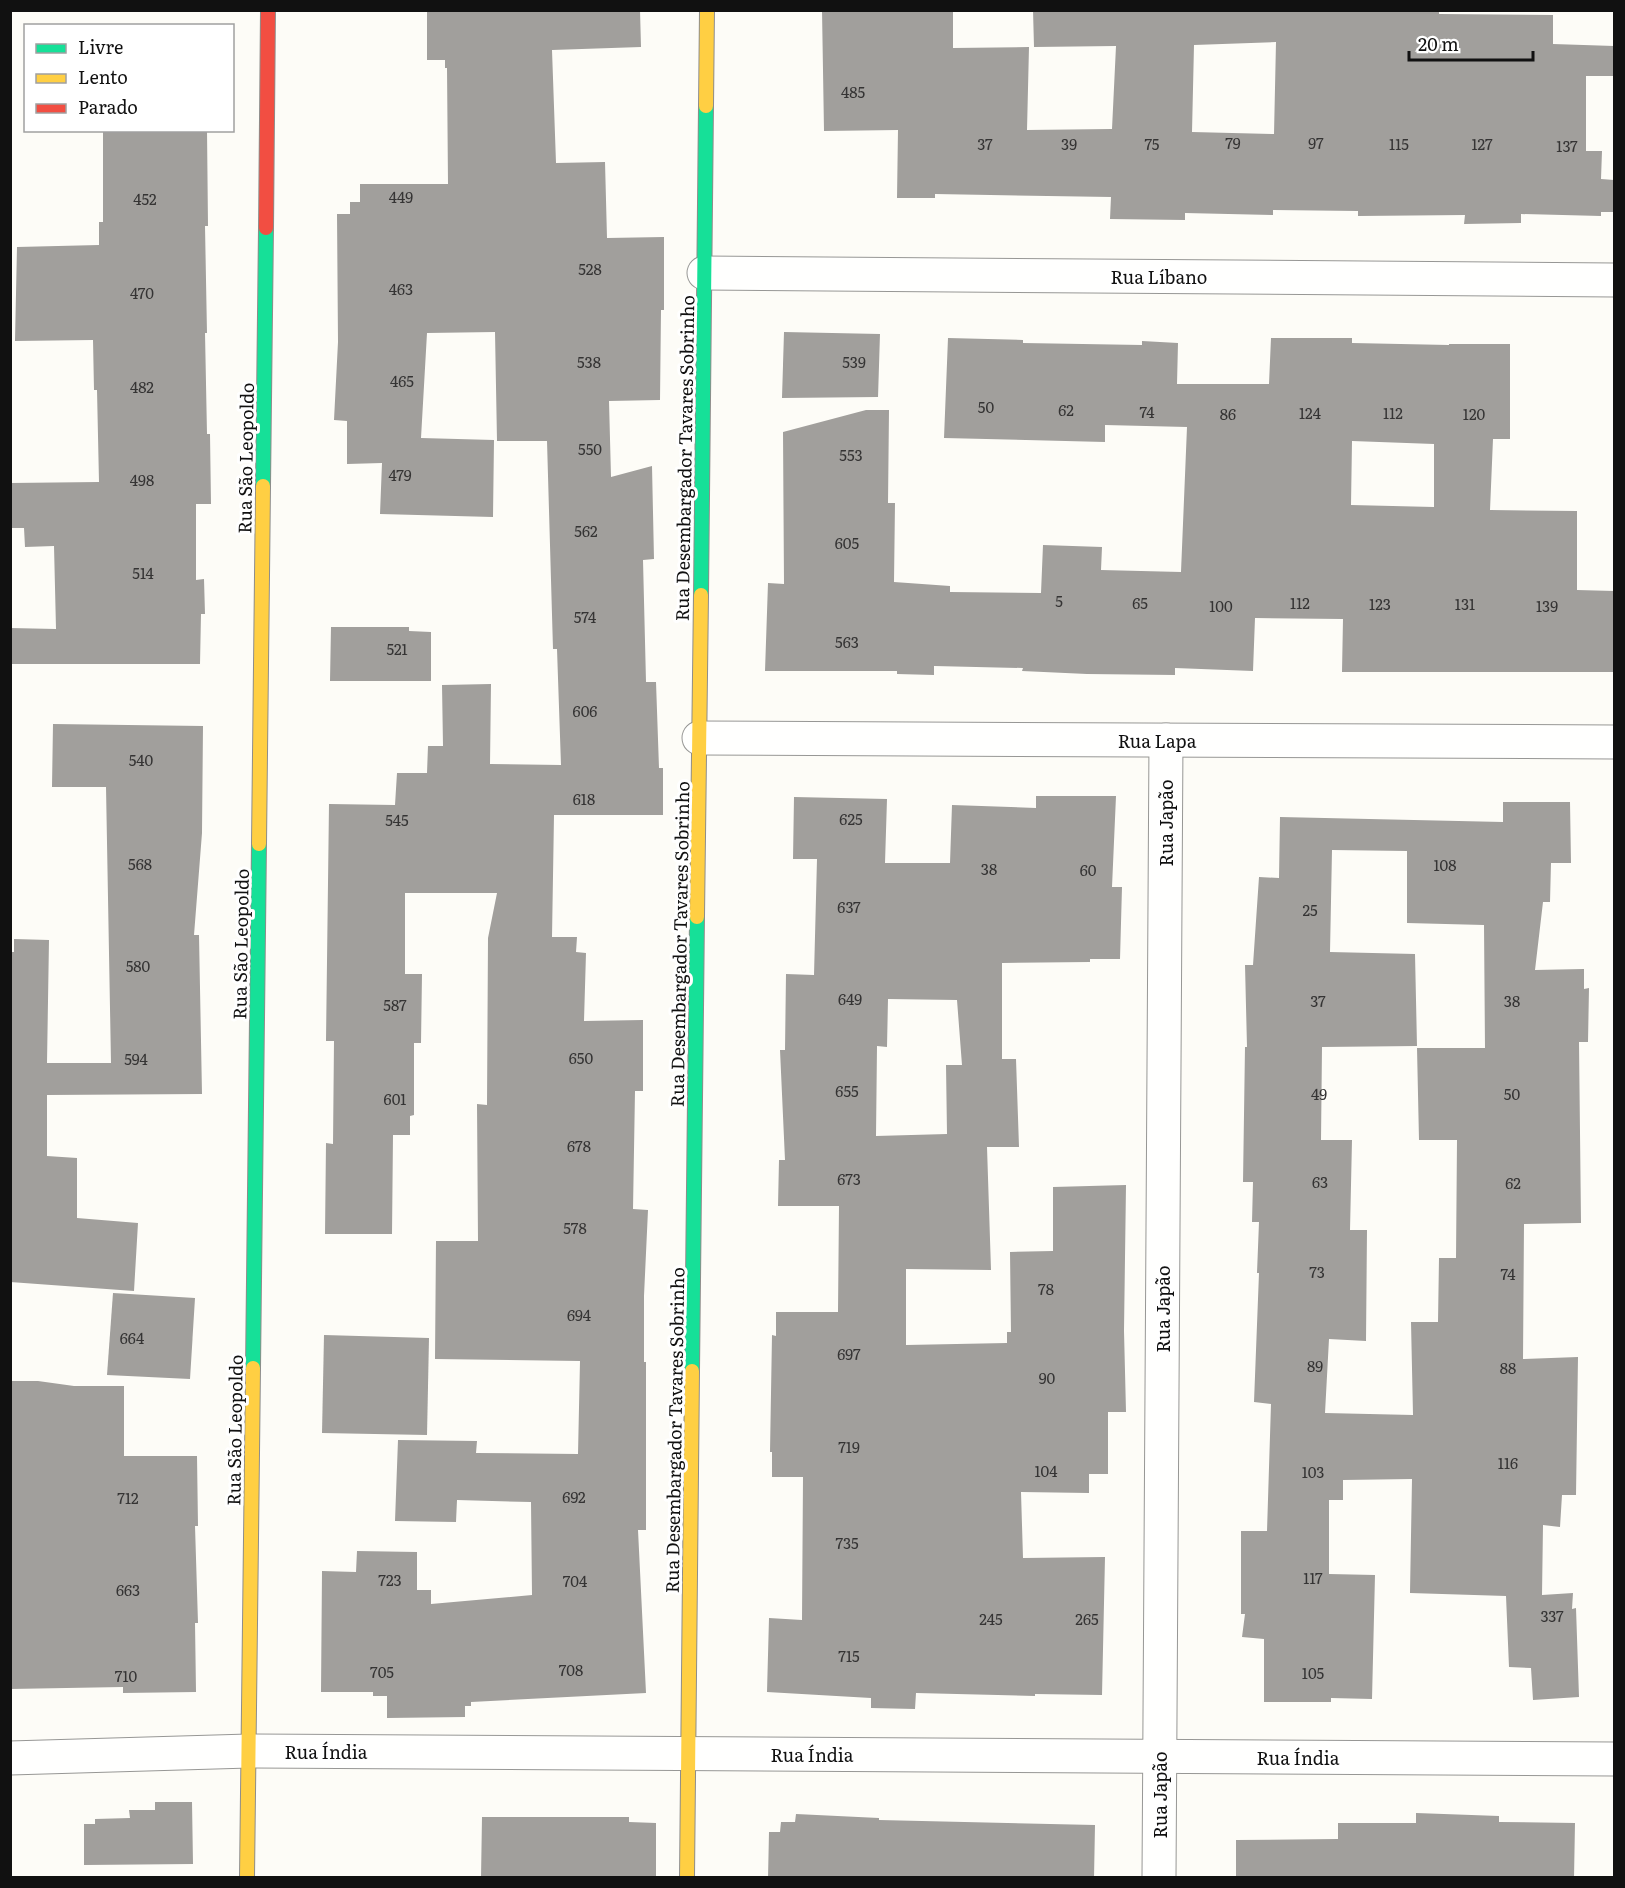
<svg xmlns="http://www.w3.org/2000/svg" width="1625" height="1888" font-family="Literata,serif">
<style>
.building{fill:#a19f9c;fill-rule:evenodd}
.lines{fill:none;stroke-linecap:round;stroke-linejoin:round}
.street-casing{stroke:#979795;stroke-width:35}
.fast-casing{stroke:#8e8d8b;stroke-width:16}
.slow-casing{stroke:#8e8d8b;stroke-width:16}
.jam-casing{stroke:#8e8d8b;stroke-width:16}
.street{stroke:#fffffe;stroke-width:33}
.fast{stroke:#16e098;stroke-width:14}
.slow{stroke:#ffcf43;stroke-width:14}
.jam{stroke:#f24e42;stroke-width:14}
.labels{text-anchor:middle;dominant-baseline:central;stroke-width:6;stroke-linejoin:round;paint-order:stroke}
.number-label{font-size:15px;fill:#353434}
.street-label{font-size:18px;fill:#111;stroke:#fff}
</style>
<rect width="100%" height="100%" fill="#fdfcf7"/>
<!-- building -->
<g class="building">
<polygon points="427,10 640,10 641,47 552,50 556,163 605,162 607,238 664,237 664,310 661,310 660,400 609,401 611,477 652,466 654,559 643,560 646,682 656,682 659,768 663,768 663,815 554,815 552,937 577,937 576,952 586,953 584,1021 643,1020 643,1091 635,1091 633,1209 648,1210 644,1296 644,1362 646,1362 646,1530 638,1530 646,1693 471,1702 471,1706 465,1706 465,1717 387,1718 387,1696 373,1696 373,1692 321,1692 322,1571 356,1572 357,1551 417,1552 417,1590 431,1590 431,1604 532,1595 531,1502 457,1500 456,1522 395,1521 398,1440 477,1441 476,1453 578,1454 580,1361 435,1359 436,1241 478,1241 477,1104 487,1105 488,938 497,893 405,893 405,974 422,974 421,1043 414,1043 414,1115 410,1116 410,1135 393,1135 392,1234 325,1234 326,1143 333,1144 334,1041 326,1041 329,804 395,805 397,773 427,773 428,746 443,746 442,685 491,684 490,764 561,765 557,649 553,649 547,441 497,441 495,332 427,333 421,438 494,440 493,517 380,514 382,463 347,464 347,421 334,420 338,342 337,214 350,214 350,202 360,202 360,184 448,184 447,68 445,68 445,60 427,60"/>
<path d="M822,10H953V48L1029,47L1027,130L1112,129L1116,46L1034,47L1033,10H1439V14L1553,15V44L1614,46V76H1586V151H1602L1601,179L1614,180V212H1601V216L1521,214V223L1464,224L1465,215L1358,216V211L1273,210V215L1185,213V220L1110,219L1111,197L935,194V198H897L898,130L824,131ZM1276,42L1274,134L1192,132L1194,45Z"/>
<polygon points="103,130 207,130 208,226 205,226 207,333 205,333 207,434 210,434 211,504 196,504 196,580 204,579 205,614 201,614 200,664 10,664 10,628 56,629 54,546 25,547 24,528 10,528 10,483 99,482 97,390 94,390 93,340 15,341 17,247 99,245 99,222 103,222"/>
<polygon points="784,332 880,334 878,397 782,398"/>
<path d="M948,338L1023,340V343L1142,345V341L1178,343L1177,384H1269L1271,338H1352V343L1449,345V344H1510V439H1493L1490,510L1577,511V590L1614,591V672H1342L1343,619L1255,618L1253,671L1175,668V675L1087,674L1022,671L1023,668L934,666V675L897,674V671H765L768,583L784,584L783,432L866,410H889L888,503H895L894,582L950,586V592L1041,593L1043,545L1102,547L1101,570L1181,572L1187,427L1105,425V442L944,438ZM1352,441L1434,444V507L1351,505Z"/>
<polygon points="331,627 409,627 409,631 431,632 431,681 330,681"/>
<polygon points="53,724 203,726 202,833 194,935 199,935 202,1094 47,1095 47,1156 77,1158 77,1218 138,1223 134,1291 10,1282 10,952 14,952 14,939 49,940 47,1063 111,1063 106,787 52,787"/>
<path d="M1036,796H1116L1112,887H1122L1120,959H1090V962L1002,963V1059H1016L1019,1147H987L991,1270L906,1269V1345L1007,1343V1332H1011L1010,1252L1053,1251V1187L1126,1185L1124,1331L1126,1412H1108V1474H1089V1493L1021,1492L1023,1558L1105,1557L1102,1695L1035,1694V1696L916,1693L915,1709L871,1708V1698L767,1692L769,1618L802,1620L803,1477H772V1452H770L772,1335L776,1336V1312H838L839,1206H778L779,1160H785L780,1050H785L786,974L814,975L817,859H793L794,797L887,799L885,863H950L952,805L1036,808ZM888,999L957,1000L962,1065H946L947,1134L876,1136L877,1046L887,1047Z"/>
<path d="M1503,802H1570L1571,863H1551L1550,902H1543L1535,970L1584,969V989L1589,988L1588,1042H1579L1581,1223L1524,1224L1523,1359L1578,1357L1576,1495H1562L1560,1527L1543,1525L1542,1595L1573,1593L1572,1609L1576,1608L1579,1697L1533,1700L1531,1668L1509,1667L1506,1596L1410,1593L1412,1479L1343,1480V1500H1329V1574L1375,1575L1372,1699L1331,1698V1702H1264V1639L1242,1637L1245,1614H1241V1531H1267L1271,1404L1254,1402L1259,1273H1257L1259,1222H1252L1253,1182H1243L1245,1047H1247L1245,965H1253L1259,877L1279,878L1280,817L1503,822ZM1332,850L1407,851V923L1484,925L1485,1048H1417L1419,1140H1457L1456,1258H1439L1438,1322H1411L1413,1415L1325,1413L1329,1339L1366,1341L1367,1230H1350L1352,1140H1321L1322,1047L1417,1046L1415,954L1330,952Z"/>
<polygon points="113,1293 195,1298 190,1379 107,1375"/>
<polygon points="324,1335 429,1338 427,1435 322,1433"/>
<polygon points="10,1381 38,1381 74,1386 124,1386 124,1456 197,1456 198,1526 195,1526 198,1623 195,1623 196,1692 123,1693 123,1687 10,1689"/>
<polygon points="155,1802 192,1802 193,1864 84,1865 84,1824 95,1824 95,1819 130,1818 129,1810 155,1810"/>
<polygon points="1416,1813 1499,1816 1499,1822 1575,1823 1574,1878 1236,1878 1236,1840 1338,1839 1338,1823 1416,1823"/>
<polygon points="796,1814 879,1818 879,1820 1095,1825 1094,1878 768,1878 769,1832 780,1832 781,1822 795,1822"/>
<polygon points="482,1817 629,1817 629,1822 656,1823 656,1878 481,1878"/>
</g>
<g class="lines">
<!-- street casing -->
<g class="street-casing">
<g id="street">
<polyline points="704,273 1614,280"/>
<polyline points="699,738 1614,742"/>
<polyline points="10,1758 249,1751 1614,1759"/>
<polyline points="1159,1878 1166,740"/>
</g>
</g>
<!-- fast casing -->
<g class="fast-casing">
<g id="fast">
<polyline points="263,486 266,228"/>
<polyline points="701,595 706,106"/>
<polyline points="253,1368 259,844"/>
<polyline points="692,1371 697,917"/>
</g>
</g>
<!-- slow casing -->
<g class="slow-casing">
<g id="slow">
<polyline points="706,106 707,10"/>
<polyline points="259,844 263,486"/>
<polyline points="697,917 701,595"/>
<polyline points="247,1878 253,1368"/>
<polyline points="687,1878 692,1371"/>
</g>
</g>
<!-- jam casing -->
<g class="jam-casing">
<polyline id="jam" points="266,228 268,10"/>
</g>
<!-- street -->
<use href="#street" class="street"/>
<!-- fast -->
<use href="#fast" class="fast"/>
<!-- slow -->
<use href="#slow" class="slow"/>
<!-- jam -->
<use href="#jam" class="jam"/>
</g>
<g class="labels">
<!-- number labels -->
<g class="number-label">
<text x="853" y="91">485</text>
<text x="1233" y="142">79</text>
<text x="1316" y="142">97</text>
<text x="985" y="143">37</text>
<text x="1069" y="143">39</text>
<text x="1152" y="143">75</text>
<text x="1399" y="143">115</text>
<text x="1482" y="143">127</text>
<text x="1567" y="145">137</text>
<text x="401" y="196">449</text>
<text x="145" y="198">452</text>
<text x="590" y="268">528</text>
<text x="401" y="288">463</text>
<text x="142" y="292">470</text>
<text x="589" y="361">538</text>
<text x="854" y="361">539</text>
<text x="402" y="380">465</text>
<text x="142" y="386">482</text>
<text x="986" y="406">50</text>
<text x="1066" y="409">62</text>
<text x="1147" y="411">74</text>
<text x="1310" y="412">124</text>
<text x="1393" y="412">112</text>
<text x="1228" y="413">86</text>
<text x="1474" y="413">120</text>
<text x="590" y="448">550</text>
<text x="851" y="454">553</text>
<text x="400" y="474">479</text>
<text x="142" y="479">498</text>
<text x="586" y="530">562</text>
<text x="847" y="542">605</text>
<text x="143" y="572">514</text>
<text x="1059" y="600">5</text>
<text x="1140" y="602">65</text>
<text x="1300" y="602">112</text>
<text x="1380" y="603">123</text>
<text x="1465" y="603">131</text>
<text x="1221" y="605">100</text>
<text x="1547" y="605">139</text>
<text x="585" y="616">574</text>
<text x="847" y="641">563</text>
<text x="397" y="648">521</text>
<text x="585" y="710">606</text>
<text x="141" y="759">540</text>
<text x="584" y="798">618</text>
<text x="851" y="818">625</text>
<text x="397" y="819">545</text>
<text x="140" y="863">568</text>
<text x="1445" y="864">108</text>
<text x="989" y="868">38</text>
<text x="1088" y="869">60</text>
<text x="849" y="906">637</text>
<text x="1310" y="909">25</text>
<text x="138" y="965">580</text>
<text x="850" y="998">649</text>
<text x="1318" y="1000">37</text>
<text x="1512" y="1000">38</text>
<text x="395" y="1004">587</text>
<text x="581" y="1057">650</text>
<text x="136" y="1058">594</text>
<text x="847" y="1090">655</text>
<text x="1319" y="1093">49</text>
<text x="1512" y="1093">50</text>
<text x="395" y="1098">601</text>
<text x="579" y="1145">678</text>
<text x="849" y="1178">673</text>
<text x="1320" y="1181">63</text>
<text x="1513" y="1182">62</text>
<text x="575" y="1227">578</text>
<text x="1317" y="1271">73</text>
<text x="1508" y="1273">74</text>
<text x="1046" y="1288">78</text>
<text x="579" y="1314">694</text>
<text x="132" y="1337">664</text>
<text x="849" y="1353">697</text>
<text x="1315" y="1365">89</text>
<text x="1508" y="1367">88</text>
<text x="1047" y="1377">90</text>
<text x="849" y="1446">719</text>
<text x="1508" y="1462">116</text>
<text x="1046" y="1470">104</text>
<text x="1313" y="1471">103</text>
<text x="574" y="1496">692</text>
<text x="128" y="1497">712</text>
<text x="847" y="1542">735</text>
<text x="1313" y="1577">117</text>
<text x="390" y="1579">723</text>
<text x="575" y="1580">704</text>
<text x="128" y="1589">663</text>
<text x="1552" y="1615">337</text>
<text x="991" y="1618">245</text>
<text x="1087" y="1618">265</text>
<text x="849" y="1655">715</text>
<text x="571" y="1669">708</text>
<text x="382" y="1671">705</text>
<text x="1313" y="1672">105</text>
<text x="126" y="1675">710</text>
</g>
<!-- street labels -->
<g class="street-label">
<text x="1159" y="276">Rua Líbano</text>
<text transform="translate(245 458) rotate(-89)">Rua São Leopoldo</text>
<text transform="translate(684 458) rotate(-89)">Rua Desembargador Tavares Sobrinho</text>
<text x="1157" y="740">Rua Lapa</text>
<text transform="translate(1165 823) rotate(-90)">Rua Japão</text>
<text transform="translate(240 944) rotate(-89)">Rua São Leopoldo</text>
<text transform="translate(679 944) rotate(-89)">Rua Desembargador Tavares Sobrinho</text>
<text transform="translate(1162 1309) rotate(-90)">Rua Japão</text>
<text transform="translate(234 1430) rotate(-89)">Rua São Leopoldo</text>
<text transform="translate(674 1430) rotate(-89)">Rua Desembargador Tavares Sobrinho</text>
<text x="326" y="1751">Rua Índia</text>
<text x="812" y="1754">Rua Índia</text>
<text x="1298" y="1757">Rua Índia</text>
<text transform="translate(1159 1795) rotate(-90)">Rua Japão</text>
</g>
</g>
<!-- border -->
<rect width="1625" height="1888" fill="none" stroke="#111111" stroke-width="24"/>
<!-- legend -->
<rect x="24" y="24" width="210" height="108" fill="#ffffff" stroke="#a0a0a0" stroke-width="1.5"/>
<rect x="36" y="44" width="30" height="9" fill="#16e098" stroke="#a0a0a0" stroke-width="1.5"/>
<text x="78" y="54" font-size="18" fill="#111111">Livre</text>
<rect x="36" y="74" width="30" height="9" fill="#ffcf43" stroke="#a0a0a0" stroke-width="1.5"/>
<text x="78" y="84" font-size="18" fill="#111111">Lento</text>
<rect x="36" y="104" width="30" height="9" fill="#f24e42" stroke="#a0a0a0" stroke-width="1.5"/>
<text x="78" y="114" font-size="18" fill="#111111">Parado</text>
<!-- scale -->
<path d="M1409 51v9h124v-9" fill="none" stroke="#111111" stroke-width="3"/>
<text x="1418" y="51" font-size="18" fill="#111111" stroke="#ffffff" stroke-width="4.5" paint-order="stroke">20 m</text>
</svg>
